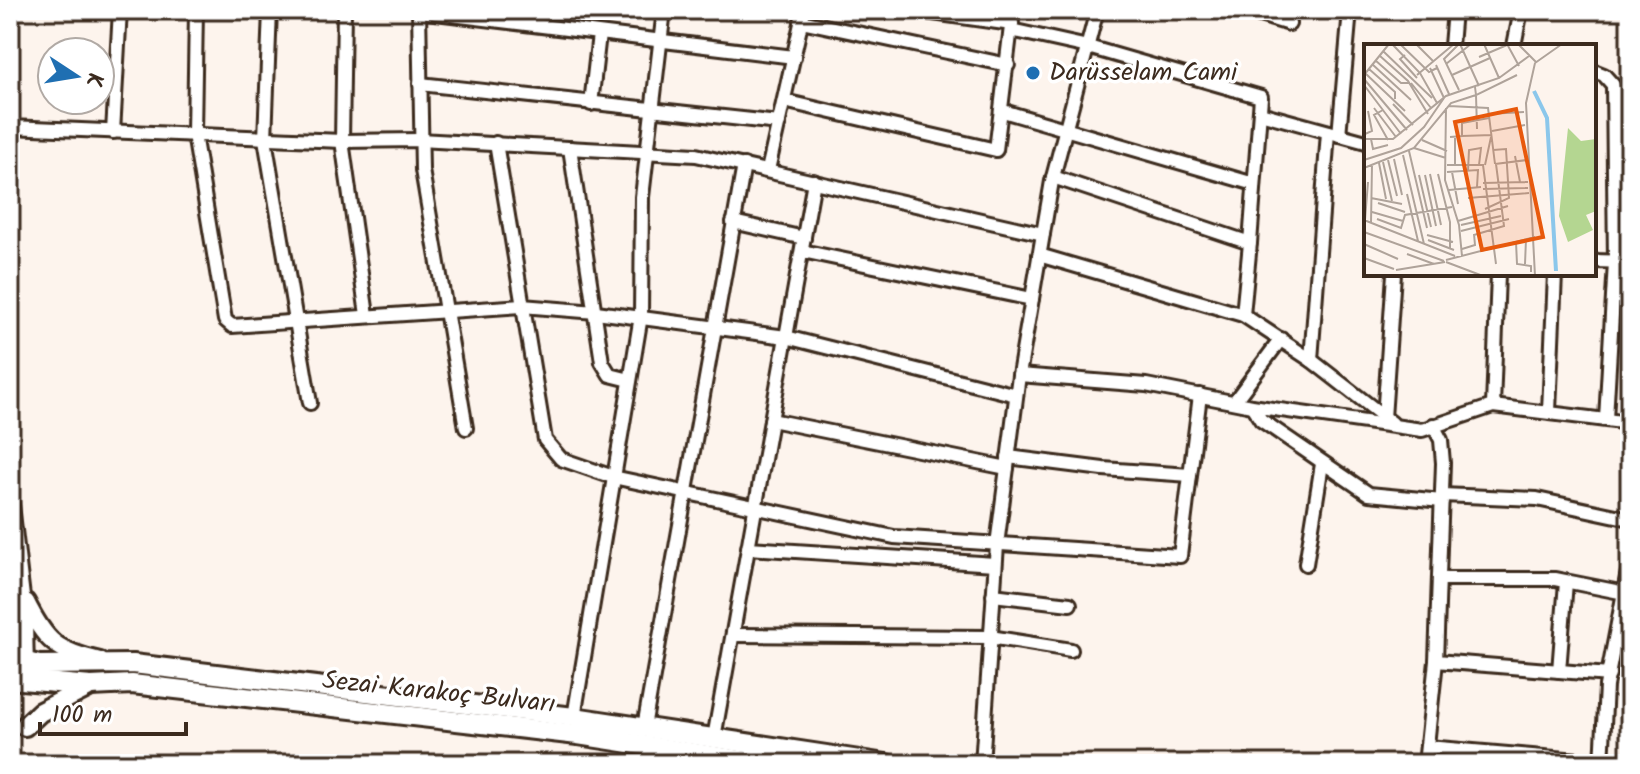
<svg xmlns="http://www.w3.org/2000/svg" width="1640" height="774" font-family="Kalam,sans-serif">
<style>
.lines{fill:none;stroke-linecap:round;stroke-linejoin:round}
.street-casing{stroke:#3b2a1e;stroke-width:18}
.secondary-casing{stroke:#3b2a1e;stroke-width:22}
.primary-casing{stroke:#3b2a1e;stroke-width:24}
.street{stroke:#fff;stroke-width:12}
.secondary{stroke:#fff;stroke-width:16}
.primary{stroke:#fff;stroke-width:18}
.poi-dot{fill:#1f6fb2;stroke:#fff;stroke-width:3}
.labels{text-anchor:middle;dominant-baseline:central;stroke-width:7;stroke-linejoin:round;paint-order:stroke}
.poi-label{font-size:26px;fill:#3b2a1e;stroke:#fff;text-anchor:start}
.street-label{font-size:26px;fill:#3b2a1e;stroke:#fff}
.inset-river{fill:none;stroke:#8bc7eb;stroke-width:4}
.inset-road{fill:none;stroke:#afa39a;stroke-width:2}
.view{fill:#e8590c;fill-opacity:0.15;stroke:#e8590c;stroke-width:4}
.inset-edge{fill:none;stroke:#3b2a1e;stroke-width:4}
</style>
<rect width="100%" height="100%" fill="#fdf4ed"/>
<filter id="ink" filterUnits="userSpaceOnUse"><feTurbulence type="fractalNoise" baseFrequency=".0125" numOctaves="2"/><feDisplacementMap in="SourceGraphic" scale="16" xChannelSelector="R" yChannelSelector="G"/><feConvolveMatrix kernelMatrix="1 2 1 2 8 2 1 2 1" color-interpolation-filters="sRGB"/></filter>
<g filter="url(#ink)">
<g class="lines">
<!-- street casing -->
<g class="street-casing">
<g id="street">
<polyline points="196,10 194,134 225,320 232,326 522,306 596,312 786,337 1016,395"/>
<polyline points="270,10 265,139 310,403"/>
<polyline points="344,10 342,141 367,315"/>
<polyline points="419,10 422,170 466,428"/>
<polyline points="911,10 1012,24"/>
<polyline points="1243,10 1289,24"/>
<polyline points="419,11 794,57"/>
<polyline points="801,21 1008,65"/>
<polyline points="1011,30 1088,47 1261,97 1250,243 1053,177"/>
<polyline points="1451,46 1454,10"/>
<polyline points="1514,46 1521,10"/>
<polyline points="1594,71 1604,75 1613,85 1615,262 1606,419"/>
<polyline points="420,84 779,123"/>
<polyline points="784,101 996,150 1013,10"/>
<polyline points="591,104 599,34"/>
<polyline points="1003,111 1254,184"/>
<polyline points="1260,113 1366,142"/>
<polyline points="10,127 342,141 419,140 696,155 1043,234"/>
<polyline points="113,132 120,10"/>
<polyline points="1339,135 1350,10"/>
<polyline points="496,143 545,440 561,459 613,477 894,537 1180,556 1200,395"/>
<polyline points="570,148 602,362 610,375 630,380"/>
<polyline points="768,170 804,10"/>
<polyline points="733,222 804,238"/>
<polyline points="802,251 1032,299"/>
<polyline points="1039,255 1243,315 1311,360 1392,423"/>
<polyline points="1594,261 1630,262"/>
<polyline points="1243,315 1250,243"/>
<polyline points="1311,360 1328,132"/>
<polyline points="1019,375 1146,385 1252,406 1422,430 1493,406 1630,423"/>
<polyline points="1234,402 1281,339"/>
<polyline points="1252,406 1261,420 1369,494 1442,501"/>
<polyline points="1493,406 1498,274"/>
<polyline points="1549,411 1555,274"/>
<polyline points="1384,418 1394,274"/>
<polyline points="771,420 1007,468"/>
<polyline points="1008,457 1103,469 1190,475"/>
<polyline points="1442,495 1537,499 1630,519"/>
<polyline points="748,548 995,564"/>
<polyline points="1306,564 1322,464"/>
<polyline points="1440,579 1555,579 1625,593"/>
<polyline points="993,595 1070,604"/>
<polyline points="734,635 990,637 1071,650"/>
<polyline points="1436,661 1609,675"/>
<polyline points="1559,671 1566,582"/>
<polyline points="574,717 641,316 642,197 664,10"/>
<polyline points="644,727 744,165"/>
<polyline points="714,738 814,181"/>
<polyline points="1427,747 1602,762"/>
<polyline points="982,764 997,545 1019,375 1052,181 1097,10"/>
<polyline points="1425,764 1436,661 1443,463 1441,440 1433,425"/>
<polyline points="1602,764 1606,686 1630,561"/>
</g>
</g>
<!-- secondary casing -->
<g class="secondary-casing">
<g id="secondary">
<polyline points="10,505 24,622 25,672"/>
<path d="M26,602C46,642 56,651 100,661"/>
<polyline points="10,629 18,604"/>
</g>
</g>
<!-- primary casing -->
<g class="primary-casing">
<g id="primary">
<polyline points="10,658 39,665 133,664 574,717 886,764"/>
<polyline points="10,679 91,686 132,684 578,735 766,764"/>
<polyline points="25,726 40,712 87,688"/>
</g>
</g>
<!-- street -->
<use href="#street" class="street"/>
<!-- secondary -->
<use href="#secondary" class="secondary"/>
<!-- primary -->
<use href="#primary" class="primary"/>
</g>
</g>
<!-- markers -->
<circle class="poi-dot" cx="1033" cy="73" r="8"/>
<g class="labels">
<!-- poi labels -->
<g class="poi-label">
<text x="1049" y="73">Darüsselam Cami</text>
</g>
<!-- street labels -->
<g class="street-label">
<text transform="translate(439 693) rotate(6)">Sezai Karakoç Bulvarı</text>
</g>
</g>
<!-- overview -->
<g transform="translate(1364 44)">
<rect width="232" height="232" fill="#fdf4ed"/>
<path d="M204,84L217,97L232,95V167L222,171L229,186L204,198L195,172Z" fill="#b4d691"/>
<path class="inset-river" d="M170,47L183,74L192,227"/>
<path class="inset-road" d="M28,0L56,29L73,59M36,0L65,28L73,24M52,0L70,18M96,0L115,42M143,0L155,22M154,0L172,18M19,7L68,54M41,11L36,15L53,34M16,12L44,37L64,70M115,13L143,1M11,16L37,39H46M8,20L47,56M82,20L107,0M72,21L85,50M5,25L31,48V55M1,29L41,67M0,31L25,0M53,31L90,0M88,31L126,14M135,34L165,12M0,35L43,86M47,39L67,64M0,41L37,90M95,46L80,15L95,0M29,60L49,81M85,62L124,64L131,120M10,64L32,93M82,64L81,136L95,181L98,212M19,66L10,71L24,96M124,70L160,68M113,85L112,51L153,31M128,87L161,81M1,90L8,87L4,67M98,92L128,91M86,93L98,92V79L125,74M0,95H29L82,52L135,34L120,0M7,95L9,105L24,101M58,96L83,107M50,104L82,114M45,107L63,184M39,111L60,200M151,112L156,138M30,115L38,151M0,116L37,104L60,83L80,54L66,24M24,116L33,152M19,118L28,157M15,119L22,155M131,120L163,116M83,121H120M91,121V93M119,121L132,220M121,121L127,93M0,124L50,104L87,59L112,51L111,43M104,127L105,106L117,104L115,121M83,128L114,126L113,143M88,128L94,160M66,130L77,181M74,130L86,178V205M55,131L67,183M61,131L72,182M119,139L164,138M119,145L164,144M85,146L117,143M43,150L54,197M7,154L38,160M104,154L165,149M14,159L41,168M121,165L145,154L142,105L129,106M8,168L39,177M13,175L37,184L41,171L88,163M0,176L91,212M1,176L4,138M94,177L144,162M7,179L8,121M97,181L137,172M97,187L145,175M0,188L80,217M63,191L89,198M110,191L140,182L132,120M64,196L90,206M152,198L153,220L167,222V228M0,200L34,215M98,205L111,201L110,190M43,210L70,220M0,214L30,225M82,216L171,193M82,218L119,232M161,220L162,195M32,226L81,218M171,232L162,59L171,19L198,0"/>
<path class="view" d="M152,65L179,193L118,206L91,78Z"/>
<rect width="232" height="232" class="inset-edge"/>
</g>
<!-- margin -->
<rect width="1640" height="774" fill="none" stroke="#fff" stroke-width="40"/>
<rect x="20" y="20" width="1600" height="734" fill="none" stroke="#3b2a1e" stroke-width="3" filter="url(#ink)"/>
<!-- north arrow -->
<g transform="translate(76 76) rotate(102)"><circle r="38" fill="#ffffff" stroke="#b1aaa5" stroke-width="2"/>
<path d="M0-6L14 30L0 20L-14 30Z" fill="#1f6fb2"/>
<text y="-12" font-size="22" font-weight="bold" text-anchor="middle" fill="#3b2a1e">K</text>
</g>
<!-- scale -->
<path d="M40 722v12h146v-12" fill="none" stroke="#3b2a1e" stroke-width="4"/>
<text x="52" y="722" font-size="24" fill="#3b2a1e" stroke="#ffffff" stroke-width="6" paint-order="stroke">100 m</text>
</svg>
